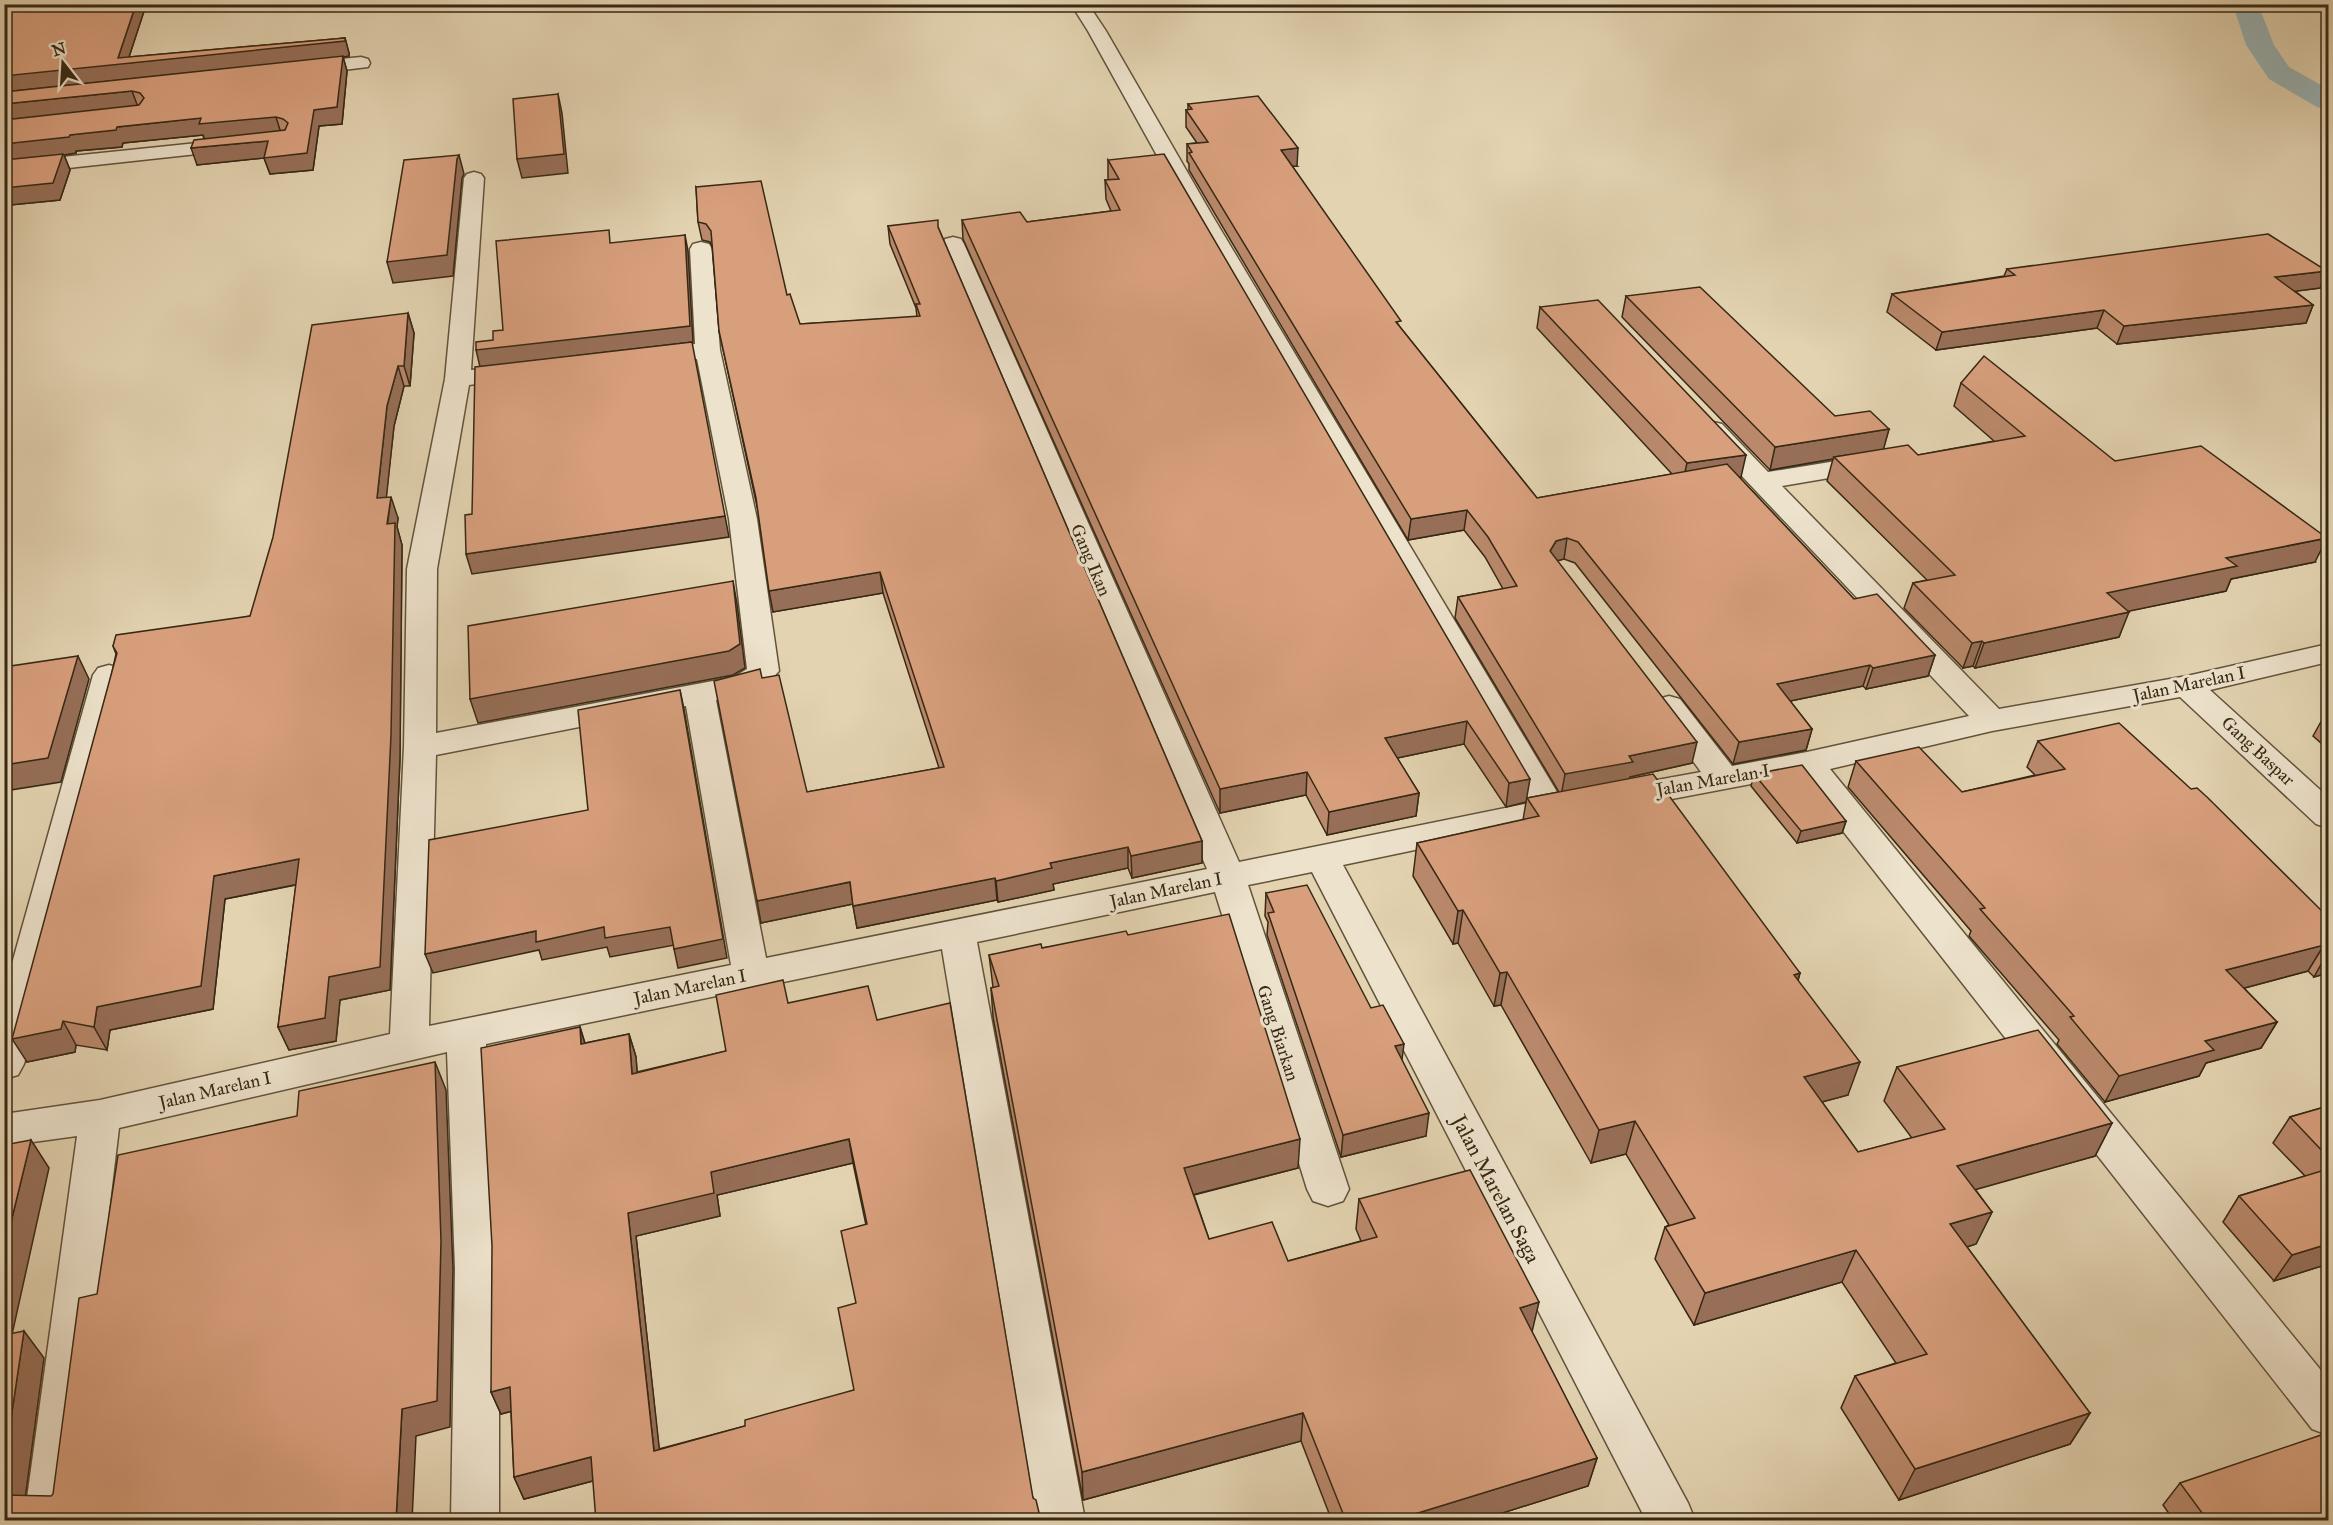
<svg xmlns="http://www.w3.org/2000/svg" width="2333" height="1525" font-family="'IM FELL Great Primer',serif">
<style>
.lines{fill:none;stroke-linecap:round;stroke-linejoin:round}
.canal{fill:#9ab5b8;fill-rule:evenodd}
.street-casing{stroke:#62533b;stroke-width:3}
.street{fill:#ede2cc;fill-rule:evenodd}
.wall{fill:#ba896c;stroke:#372814;stroke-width:1.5;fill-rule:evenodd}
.shaded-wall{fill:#976f58;stroke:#372814;stroke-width:1.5}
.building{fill:#d89f7d;stroke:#372814;stroke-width:1.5;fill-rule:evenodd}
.labels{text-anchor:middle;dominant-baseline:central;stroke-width:6;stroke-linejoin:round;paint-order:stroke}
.street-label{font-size:18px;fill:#372814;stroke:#ede2cc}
.near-street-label{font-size:21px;fill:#372814;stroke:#ede2cc}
</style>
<rect width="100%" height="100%" fill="#e3d3b1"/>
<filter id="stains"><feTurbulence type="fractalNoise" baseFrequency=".00333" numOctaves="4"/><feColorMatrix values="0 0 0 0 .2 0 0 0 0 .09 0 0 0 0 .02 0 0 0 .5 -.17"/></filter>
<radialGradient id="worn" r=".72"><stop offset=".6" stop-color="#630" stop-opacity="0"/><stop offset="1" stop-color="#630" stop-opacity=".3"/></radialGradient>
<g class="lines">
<!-- canal -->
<polygon class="canal" points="2229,4 2258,4 2274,45 2289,67 2328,89 2328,110 2317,107 2269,79 2246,45 2235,11"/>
<!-- street casing -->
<g class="street-casing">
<g id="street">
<path d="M1071,4H1088L1106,31L1212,215L1560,797L1568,796L1580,799L1585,807L1580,815L1568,818L1343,865L1688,1503L1695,1520H1646L1312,872L1248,885L1349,1189L1343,1201L1328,1206L1313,1201L1307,1189L1215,892L977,942L1085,1520H1037L942,949L486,1044L499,1269V1520H451L455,1269L447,1052L119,1128L72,1520H24L77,1136L4,1146V1114L100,1100L390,1034L404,747L407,569L445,379L464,178L467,174L474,172L481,174L484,178L471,370L519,365L528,367L531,372L528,377L469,385L437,569L436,733L734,677L747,669L729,519L697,359L650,364L641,362L638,357L641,352L695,344L690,249L693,244L701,242L709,244L712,249L720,350L757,519L779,671L761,690L716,700L766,958L1207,869L942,244L945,239L953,237L961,239L964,244L1239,862L1530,803L1190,215L1088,31ZM686,706L731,965L429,1026L436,755Z"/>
<polygon points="361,57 368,59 370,63 368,67 302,75 295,73 293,69 295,65 302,63"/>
<polygon points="236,139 243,141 246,145 243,149 4,175 4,163"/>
<polygon points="1713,422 1722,424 1768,472 1873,455 1882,457 1886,463 1882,469 1782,486 1999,709 2187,676 2328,644 2328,662 2210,690 2328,797 2328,828 2316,824 2180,697 1992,731 1830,769 2328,1379 2328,1435 2312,1429 1799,775 1619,809 1607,806 1602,798 1607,790 1619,787 1701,772 1653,706 1658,699 1669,696 1680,699 1732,766 1807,752 1969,716 1704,436 1700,430 1704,424"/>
<polygon points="109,665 120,668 125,675 24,1064 18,1075 4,1079 4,992 93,675 98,668"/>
</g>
</g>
<!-- street -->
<use href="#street" class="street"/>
</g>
<!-- wall -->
<g class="wall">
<polygon points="4,4 143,4 145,8 129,57 345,38 349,53 349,56 343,57 347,71 342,124 319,126 313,170 270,174 264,158 197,165 204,139 203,135 123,143 122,147 76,151 76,153 64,155 70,170 60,200 10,205"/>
<polygon points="1188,104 1297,166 1292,166 1400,327 1537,498 1672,474 1537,328 1540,307 1741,477 1739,477 1854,599 1935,655 1928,676 1866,689 1863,686 1790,701 1812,729 1806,750 1733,764 1575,563 1564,559 1557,561 1692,763 1630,777 1629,778 1800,973 1798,981 1848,1095 1822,1102 1858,1152 1912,1138 1884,1101 1897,1067 2112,1123 2095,1156 1975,1189 1992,1212 1976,1244 1967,1247 2090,1413 2070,1444 1899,1500 1841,1408 1855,1376 1896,1363 1842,1282 1694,1325 1655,1259 1665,1227 1669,1225 1626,1154 1591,1163 1501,1005 1494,1006 1458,943 1453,944 1413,876 1417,843 1523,820 1526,802 1506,807 1464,744 1397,758 1419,793 1416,816 1327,835 1306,795 1220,813 963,239 962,220 1027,222 1111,211 1106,199 1105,180 1109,180 1108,178 1108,160 1527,798 1559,792 1455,618 1458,597 1503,589 1485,557 1464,530 1408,540 1189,170 1189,164 1187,161 1187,144 1197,143 1186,127 1186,110 1188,110"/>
<polygon points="696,187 787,295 800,324 917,317 916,308 890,244 888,226 938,227 1202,841 1202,863 1132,878 1128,868 1053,884 1054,890 998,902 997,900 857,928 853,904 761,923 762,678 807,792 939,768 883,593 773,612 758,511 719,331 712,246 710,242 702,240 698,222"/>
<polygon points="2007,269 2327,271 2320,288 2295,291 2313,305 2306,323 2117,344 2097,328 1936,350 1887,312 1892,294 2004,276"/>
<polygon points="1626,296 1835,416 1889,429 1883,449 1918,455 1994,441 1954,406 1961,383 2315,562 2231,579 2226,591 2128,611 2119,637 1975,668 1973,666 1963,668 1904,608 1913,583 1927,580 1827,481 1833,459 1770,470 1622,317"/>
<polygon points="408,313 414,333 410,386 404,386 394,426 386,497 398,518 397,527 402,545 400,758 390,990 340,1000 336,1041 289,1050 278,1027 296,885 225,899 213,1009 110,1030 107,1050 76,1045 75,1052 27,1062 116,654 113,646 250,616"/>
<polygon points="2328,710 2328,749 2313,736 2327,711"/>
<polygon points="2038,741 2328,917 2328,973 2314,977 2308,971 2244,988 2277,1022 2261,1048 2206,1063 2199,1076 2105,1102 2057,1044 2059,1040 1969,936 1971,931 1848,787 1856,761 1962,792 2035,775 2027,767"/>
<polygon points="1754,774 1846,821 1842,833 1797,843 1751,786"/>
<polygon points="1266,893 1371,1008 1402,1060 1426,1136 1341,1157 1267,935 1268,922 1265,916"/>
<polygon points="2328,896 2328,909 2324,904"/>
<polygon points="1128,935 1298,1168 1194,1195 1209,1239 1288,1261 1361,1241 1356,1229 1359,1199 1532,1332 1597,1458 1588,1486 1477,1521 1332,1521 1301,1441 1083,1500 993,1017 991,988 993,987 989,955 1042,948"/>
<path d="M788,1003L877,1020L1033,1498L593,1481L524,1499L514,1477L511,1411L501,1414L491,1392L580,1027L585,1043L629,1034L636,1057L637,1072L726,1051ZM853,1163L866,1225L854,1390L745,1426L659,1449L636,1236L720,1216L717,1195Z"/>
<polygon points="2328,1106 2328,1264 2274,1281 2223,1222 2239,1196 2305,1176 2273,1143 2290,1117"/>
<polygon points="2180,1483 2328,1521 2174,1521 2163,1505"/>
</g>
<!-- shaded-wall -->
<g class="shaded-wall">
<polygon points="136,4 143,4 145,8 127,63 345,38 349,53 349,56 343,57 347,71 342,124 319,126 313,170 270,174 264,158 197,165 191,148 268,141 314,110 343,57 4,92 4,76 118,58"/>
<polygon points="132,91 138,107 4,121 4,104"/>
<polygon points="558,94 562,113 568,173 522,178 517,159"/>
<polygon points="276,117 281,133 205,140 203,135 123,143 122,147 76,151 76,153 64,155 70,170 60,200 10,205 4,220 4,144 70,135 117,127 201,118"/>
<polygon points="1298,148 1297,166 1280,167 1281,150"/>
<polygon points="459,155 464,174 462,178 453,276 393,283 387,262"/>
<polygon points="685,235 688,251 693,342 480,367 476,350"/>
<polygon points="2327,271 2320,288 2268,295 2275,277"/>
<polygon points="2313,305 2306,323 2117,344 2124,326"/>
<polygon points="2104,310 2097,328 1936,350 1942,332"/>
<polygon points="408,313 414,333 410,386 404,366"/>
<polygon points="398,366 404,386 394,426 384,520 377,498 387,406"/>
<polygon points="1889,429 1883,451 1834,457 1833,459 1770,470 1775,447"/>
<polygon points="1746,455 1741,477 1682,485 1687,463"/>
<polygon points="391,497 398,518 397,527 402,545 400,758 390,990 340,1000 336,1041 289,1050 278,1027 329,977"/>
<polygon points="1467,510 1464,530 1408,540 1411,519"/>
<polygon points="725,516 729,537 472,574 466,554"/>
<polygon points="1567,538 1564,559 1552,562 1550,551 1556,541"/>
<polygon points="2327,538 2315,562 2231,579 2226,591 2096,618 2107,593 2226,558"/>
<polygon points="880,572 883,593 773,612 769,591"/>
<polygon points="733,581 737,604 745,668 733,675 478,723 470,699"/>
<polygon points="2129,612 2119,637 1975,668 1984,643"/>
<polygon points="1982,641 1973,666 1963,668 1972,643"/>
<polygon points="1935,655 1928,676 1866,689 1873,668"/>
<polygon points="78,656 89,679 61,782 4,791 4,765"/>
<polygon points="1870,665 1863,686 1771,705 1777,684"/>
<polygon points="680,690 684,709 727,958 678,968 674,949"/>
<polygon points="1467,721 1464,744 1383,761 1385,738"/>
<polygon points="1812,729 1806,750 1733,764 1739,742"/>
<polygon points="1697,742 1692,763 1630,777 1628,783 1561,796 1565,774 1629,756"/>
<polygon points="1307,772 1306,795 1220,813 1220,789"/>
<polygon points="1530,779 1526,802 1506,807 1509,783"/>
<polygon points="1419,793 1416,816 1327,835 1329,812"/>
<polygon points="1846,821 1842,833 1797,843 1801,831"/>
<polygon points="1202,841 1202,863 1132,878 1131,856"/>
<polygon points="1128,847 1128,868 1053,884 1054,890 998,902 996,881 1050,863"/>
<polygon points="299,859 309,882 225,899 213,1009 110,1030 107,1050 94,1027 97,1007 214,876"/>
<polygon points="995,878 997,900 857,928 853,906"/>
<polygon points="850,882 853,904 761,923 757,901"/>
<polygon points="1463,910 1458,943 1453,944 1458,911"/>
<polygon points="604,927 670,927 675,945 610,957 607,947 542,960 539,950 433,973 425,954 536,931"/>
<polygon points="2324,945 2308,971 2211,997 2226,970"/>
<polygon points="2328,952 2328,973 2314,977"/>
<polygon points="1507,972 1501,1005 1494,1006 1500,973"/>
<polygon points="1800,973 1789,1007 1794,975"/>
<polygon points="63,1021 76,1045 75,1052 27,1062 12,1039"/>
<polygon points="2277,1022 2261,1048 2206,1063 2199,1076 2105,1102 2119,1076 2205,1041"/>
<polygon points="580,1027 587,1051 581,1044"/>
<polygon points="629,1034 636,1057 639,1097 632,1074"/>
<polygon points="1404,1044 1401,1067 1395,1046"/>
<polygon points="435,1062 446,1090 453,1269 450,1427 416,1436 412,1521 396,1521 402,1409"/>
<polygon points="1860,1062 1848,1095 1792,1110 1804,1077"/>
<polygon points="1429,1113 1426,1136 1341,1157 1343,1135"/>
<polygon points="1635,1121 1626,1154 1591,1163 1599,1130"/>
<polygon points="2112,1123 2095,1156 1942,1199 1957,1166"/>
<polygon points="849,1139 853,1163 717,1195 720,1216 636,1236 662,1473 654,1451 628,1213 711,1172"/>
<polygon points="1300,1139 1298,1168 1184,1197 1184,1168"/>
<polygon points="31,1140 49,1168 5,1366 4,1251"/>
<polygon points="1992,1212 1976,1244 1935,1257 1950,1224"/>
<polygon points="2328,1244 2328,1264 2274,1281 2292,1255"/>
<polygon points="1856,1250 1842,1282 1694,1325 1705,1293"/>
<polygon points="1539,1302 1532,1332 1513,1337 1520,1308"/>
<polygon points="24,1331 44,1358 22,1521 4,1500 4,1466"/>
<polygon points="510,1387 520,1409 501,1414 491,1392"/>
<polygon points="1303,1413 1301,1441 1083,1500 1082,1472"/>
<polygon points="2090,1413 2070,1444 1899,1500 1915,1469"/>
<polygon points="591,1457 600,1479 524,1499 514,1477"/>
<polygon points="1597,1458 1588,1486 1477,1521 1392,1521"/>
</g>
<!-- building -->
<g class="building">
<polygon points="4,4 136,4 118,58 345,38 345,41 4,76"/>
<polygon points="343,56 337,107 314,110 307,153 264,158 268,141 191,148 194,140 285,130 288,123 283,119 276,117 199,124 201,118 117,127 116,130 70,135 69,137 4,144 4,120 139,105 144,98 140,93 132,91 4,104 4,92"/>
<polygon points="558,94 564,154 517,159 513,99"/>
<polygon points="1258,96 1298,148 1281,150 1401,321 1396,322 1537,498 1727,464 1854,599 1877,594 1935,655 1873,668 1870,665 1777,684 1812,729 1739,742 1578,542 1567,538 1556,541 1550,551 1697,742 1629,756 1633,762 1565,774 1458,597 1517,586 1488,537 1467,510 1411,519 1189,153 1192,152 1187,144 1208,142 1186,110 1192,109 1188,104"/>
<polygon points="63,154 53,183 4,188 4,160"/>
<polygon points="1164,154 1530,779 1509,783 1467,721 1385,738 1419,793 1329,812 1307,772 1220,789 962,220 1020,212 1027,222 1120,210 1105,180 1119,179 1108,160"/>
<polygon points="459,155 457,159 447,255 387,262 404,160"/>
<polygon points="761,181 787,295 790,294 800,324 920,316 916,304 920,304 888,226 938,220 938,227 1202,841 1131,856 1128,847 1050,863 1052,868 996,881 995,878 853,906 850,882 757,901 714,681 760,669 762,678 779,675 807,792 944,767 880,572 769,591 756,498 719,331 711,231 706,224 698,222 696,187"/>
<polygon points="609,230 610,243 685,235 690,326 476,350 476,342 493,340 493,331 503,330 496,241"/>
<polygon points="2268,234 2327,271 2275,277 2313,305 2124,326 2104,310 1942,332 1892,294 2015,275 2007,269"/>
<polygon points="1700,287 1835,416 1870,411 1889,429 1775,447 1626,296"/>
<polygon points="1598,300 1746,455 1687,463 1540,307"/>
<polygon points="408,313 404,366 398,366 387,406 377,498 391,497 387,524 395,523 391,735 380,967 329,977 325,1018 278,1027 299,859 214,876 201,986 97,1007 94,1027 63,1021 61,1029 12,1039 117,653 113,646 116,635 250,616 273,537 312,325"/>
<polygon points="692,342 725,516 466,554 465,515 472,514 475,367"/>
<polygon points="1984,356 2115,461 2201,446 2327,538 2226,558 2237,566 2107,593 2129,612 1984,643 1982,641 1972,643 1913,583 1955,575 1834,457 1908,445 1918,455 2025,436 1961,383"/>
<polygon points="733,581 740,644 729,651 470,699 468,626"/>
<polygon points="78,656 48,758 4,765 4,667"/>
<polygon points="680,690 723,939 674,949 670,927 605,938 604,927 536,942 536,931 425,954 429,840 588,810 578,710"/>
<polygon points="2119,723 2191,789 2197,788 2207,797 2328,917 2328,949 2324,945 2226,970 2277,1022 2205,1041 2214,1050 2119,1076 2070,1017 2074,1016 1980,909 1985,908 1856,761 1919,747 1962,792 2065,769 2038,741"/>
<polygon points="1802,765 1846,821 1801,831 1754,774"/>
<polygon points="1653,774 1800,973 1794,975 1860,1062 1804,1077 1858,1152 1945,1129 1897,1067 2038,1030 2112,1123 1957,1166 1992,1212 1950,1224 2090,1413 1915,1469 1855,1376 1927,1354 1856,1250 1705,1293 1665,1227 1695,1218 1635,1121 1599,1130 1507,972 1500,973 1463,910 1458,911 1417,843 1539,816 1527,798"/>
<polygon points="1307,885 1371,1008 1383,1005 1404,1044 1395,1046 1429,1113 1343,1135 1268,913 1274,912 1266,893"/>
<polygon points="1229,914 1300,1139 1184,1168 1209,1239 1272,1222 1288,1261 1377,1237 1359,1199 1470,1170 1539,1302 1520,1308 1597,1458 1392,1521 1346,1521 1303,1413 1082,1472 991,988 999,986 989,955 1041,944 1042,948 1126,931 1128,935"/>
<path d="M783,980L788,1003L868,986L877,1020L950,1003L1033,1498L1036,1500L1041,1521H596L591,1457L514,1477L510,1387L491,1392L492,1246L481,1048L580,1027L581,1044L629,1034L632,1074L726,1051L716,995ZM849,1139L867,1224L841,1231L856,1303L838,1308L854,1390L745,1420V1426L654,1451L628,1213L714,1193L711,1172Z"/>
<polygon points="435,1062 441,1241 437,1401 402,1409 396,1521 4,1521 4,1495 51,1496 53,1494 79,1298 97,1294 118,1155 297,1116 299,1091"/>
<polygon points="2328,1106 2328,1157 2290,1117"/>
<polygon points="31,1140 4,1251 4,1145"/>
<polygon points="2328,1169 2328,1244 2292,1255 2239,1196"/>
<polygon points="24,1331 4,1466 4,1335"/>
<polygon points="2327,1433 2328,1435 2328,1521 2208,1521 2180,1483"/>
</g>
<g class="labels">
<!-- street labels -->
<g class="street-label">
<text transform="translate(1091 560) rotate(67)">Gang Ikan</text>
<text transform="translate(2189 684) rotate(-12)">Jalan Marelan I</text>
<text transform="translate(2258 751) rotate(43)">Gang Baspar</text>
<text transform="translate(1713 780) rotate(-10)">Jalan Marelan I</text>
<text transform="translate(1166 890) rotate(-12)">Jalan Marelan I</text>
<text transform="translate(690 987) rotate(-12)">Jalan Marelan I</text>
<text transform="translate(1278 1033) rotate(72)">Gang Biarkan</text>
<text transform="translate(215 1090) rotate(-13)">Jalan Marelan I</text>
</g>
<!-- near-street labels -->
<g class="near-street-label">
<text transform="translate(1496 1189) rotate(62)">Jalan Marelan Saga</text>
</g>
</g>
<!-- margin -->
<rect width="2333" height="1525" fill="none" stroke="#e3d3b1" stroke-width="24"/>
<rect x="6" y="6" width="2321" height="1513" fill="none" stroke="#372814" stroke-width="3"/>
<rect x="12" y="12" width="2309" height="1501" fill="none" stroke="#372814" stroke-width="1.5"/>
<!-- north arrow -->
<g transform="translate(63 63) rotate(343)" stroke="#ede2cc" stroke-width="4.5" paint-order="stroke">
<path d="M0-4.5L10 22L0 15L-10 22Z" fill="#372814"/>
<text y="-9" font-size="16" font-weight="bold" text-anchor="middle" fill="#372814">N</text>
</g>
<rect width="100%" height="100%" filter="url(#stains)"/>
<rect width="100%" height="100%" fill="url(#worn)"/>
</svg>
